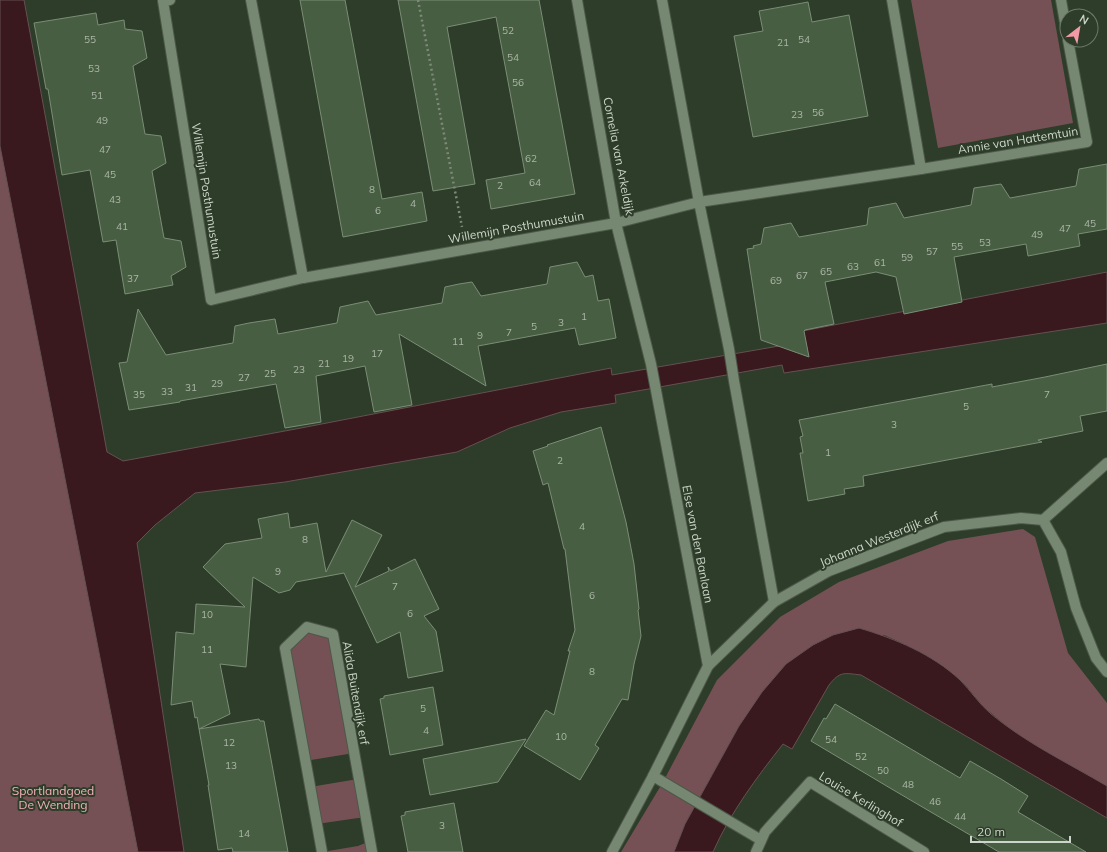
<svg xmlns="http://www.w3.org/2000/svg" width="1107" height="852" font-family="Mulish,sans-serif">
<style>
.green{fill:#755156}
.water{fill:#39181e;stroke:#655151}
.building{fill:#485e42;stroke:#7b8d76}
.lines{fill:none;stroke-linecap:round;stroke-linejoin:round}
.minor-casing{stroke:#4c5848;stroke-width:12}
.path{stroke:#7d8979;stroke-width:2.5;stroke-dasharray:2 3;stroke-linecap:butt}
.minor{stroke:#768871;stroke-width:10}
.labels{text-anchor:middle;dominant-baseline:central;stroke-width:4;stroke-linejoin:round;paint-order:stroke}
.number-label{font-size:10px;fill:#abb7a7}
.street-label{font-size:12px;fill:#ccd5c9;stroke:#2d3d29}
.park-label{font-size:12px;fill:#f6b0b9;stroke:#2d3d29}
</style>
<rect width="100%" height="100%" fill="#2d3d29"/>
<!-- green -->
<g class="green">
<polygon points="911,0 1051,0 1073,123 938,148"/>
<polygon points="0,146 138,852 0,852"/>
<path d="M1023,529L1035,537L1068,653L1107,703V791C1069,767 1025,743 991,713C979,704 971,690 960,680C937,660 912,647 884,635L739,726L685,824L674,852H621L663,782L717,680L780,617L839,582L948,541Z"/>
<polygon points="307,627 333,634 354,753 305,761 285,648"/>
<polygon points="358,779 366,818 358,818 317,824 310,787"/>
<polygon points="370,841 372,852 322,852 358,846"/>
</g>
<!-- water -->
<g class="water">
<polygon points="0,0 24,0 107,452 123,461 301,428 611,368 612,375 779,346 777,336 1107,272 1107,323 784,373 782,365 615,395 616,403 561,412 510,428 457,452 285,482 195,493 155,525 137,543 184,852 138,852 0,146"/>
<path d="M859,628C896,639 932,654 960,680C971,691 979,704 991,714C1026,743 1068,763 1107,786V818L861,675C844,673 840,671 829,685L792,749L783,744C757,777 730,813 713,852H674L685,824L739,726L762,692L786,664L813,645L833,635Z"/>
</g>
<!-- building -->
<g class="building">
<polygon points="300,0 345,0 382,199 422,192 427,221 343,237"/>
<polygon points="398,0 539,0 575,194 491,209 486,180 525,173 496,17 447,27 475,184 433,191"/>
<polygon points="808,2 812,22 849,15 868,116 753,137 734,36 763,31 759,11"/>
<polygon points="96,13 98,25 124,20 125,29 142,31 147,58 133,66 145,134 161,136 166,163 152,171 158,205 164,238 181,241 186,267 171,276 173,285 125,294 116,240 103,242 90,170 62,175 48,89 46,89 34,23"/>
<polygon points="1107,164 1107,229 1078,234 1080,246 1028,256 1026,244 954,257 962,302 904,314 896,277 876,272 825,282 834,324 805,330 804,331 809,357 761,340 747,249 754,248 753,246 761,244 764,228 791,223 799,237 867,225 869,208 896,203 904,218 971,205 974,188 1001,184 1010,198 1076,186 1079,169"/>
<polygon points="577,262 585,277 593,275 598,301 609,299 616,338 579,345 575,328 478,346 486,386 399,334 412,405 374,412 365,366 316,376 321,422 285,428 276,384 208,396 180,401 180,402 129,410 119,363 127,362 138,309 166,355 233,343 235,326 249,323 275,319 278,334 337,323 340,307 368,301 376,315 442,303 445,287 459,284 472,282 481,296 547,284 550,267"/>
<polygon points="1107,364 1107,411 1080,416 1083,431 1038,440 1042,442 863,476 864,486 844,489 845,494 808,501 800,453 803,453 800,437 803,436 799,420 992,384 992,387 1045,377"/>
<polygon points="601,427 626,522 634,564 639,609 638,610 641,636 634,664 628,700 622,699 595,745 599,748 580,780 524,746 546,710 554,715 570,651 568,651 575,630 565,549 564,549 548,483 543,485 533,451 548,446 547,445"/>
<polygon points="288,513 290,528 317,523 326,572 352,520 382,535 355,587 389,571 388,567 391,571 415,559 439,609 424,616 436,631 443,671 408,678 400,632 377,643 344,573 296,582 290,590 279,593 253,577 246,667 220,664 230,714 199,729 197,717 195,718 192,701 171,705 176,632 194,634 196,604 245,607 203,567 225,544 262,538 258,519"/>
<polygon points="433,687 443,745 390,755 380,699 384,698 384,696"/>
<polygon points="835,704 960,778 970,761 1001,779 1028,796 1018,812 1086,852 999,852 890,788 811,741 824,718 826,719"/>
<polygon points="259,719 260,721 264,721 288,852 233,852 232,848 218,850 208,785 209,785 199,729"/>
<polygon points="526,739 498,782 430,795 423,759"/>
<polygon points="454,803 463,852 408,852 401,816 405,815 405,812"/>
</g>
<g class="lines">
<!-- minor casing -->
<g class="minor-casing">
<g id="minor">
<polyline points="170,0 163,1 211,300 303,278 616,223 699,202 921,169 1087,142 1068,40"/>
<polyline points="251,0 303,278"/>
<polyline points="577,0 616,223 651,364 708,666 653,776 612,852"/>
<polyline points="662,0 699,202 729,349 734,381 774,602"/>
<polyline points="892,0 921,169"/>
<polyline points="1061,0 1067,34"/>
<polyline points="1043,520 1107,463"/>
<polyline points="708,666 774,602 829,571 944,527 1021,518 1043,520 1061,552 1076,608 1096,658 1107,672"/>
<polyline points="653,776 761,840"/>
<polyline points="322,852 285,648 307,627 333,634 372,852"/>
<polyline points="756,852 765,832 810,782 924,852"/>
</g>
</g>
<!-- path -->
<polyline class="path" points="418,0 462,227"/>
<!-- minor -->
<use href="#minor" class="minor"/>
</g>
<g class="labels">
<!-- number labels -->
<g class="number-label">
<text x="508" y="30">52</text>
<text x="90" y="39">55</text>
<text x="804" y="39">54</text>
<text x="783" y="42">21</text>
<text x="513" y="57">54</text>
<text x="94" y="68">53</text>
<text x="518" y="82">56</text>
<text x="97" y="95">51</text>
<text x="818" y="112">56</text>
<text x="797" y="114">23</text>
<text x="102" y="120">49</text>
<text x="105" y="149">47</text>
<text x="531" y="158">62</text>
<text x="110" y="174">45</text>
<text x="535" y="182">64</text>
<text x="500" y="185">2</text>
<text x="372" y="189">8</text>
<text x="115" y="199">43</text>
<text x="413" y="203">4</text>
<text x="378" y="210">6</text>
<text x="1090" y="223">45</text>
<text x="122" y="226">41</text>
<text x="1065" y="228">47</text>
<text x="1037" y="234">49</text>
<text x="985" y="242">53</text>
<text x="957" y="246">55</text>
<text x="932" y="251">57</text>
<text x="907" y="257">59</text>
<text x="880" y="262">61</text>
<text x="853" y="266">63</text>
<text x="826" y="271">65</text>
<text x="802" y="275">67</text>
<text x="133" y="278">37</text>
<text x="776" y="280">69</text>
<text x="584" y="316">1</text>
<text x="561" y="322">3</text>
<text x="534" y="326">5</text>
<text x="509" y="332">7</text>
<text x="480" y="335">9</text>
<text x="458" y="341">11</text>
<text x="377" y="353">17</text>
<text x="348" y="358">19</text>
<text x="324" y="363">21</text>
<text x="299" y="369">23</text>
<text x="270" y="373">25</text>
<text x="244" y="377">27</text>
<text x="217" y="383">29</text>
<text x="191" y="387">31</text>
<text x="167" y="391">33</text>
<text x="139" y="394">35</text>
<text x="1047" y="394">7</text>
<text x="966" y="406">5</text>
<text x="894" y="424">3</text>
<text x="828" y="452">1</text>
<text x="560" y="460">2</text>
<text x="582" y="526">4</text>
<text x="305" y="539">8</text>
<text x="278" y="571">9</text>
<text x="395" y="586">7</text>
<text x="592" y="595">6</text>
<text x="410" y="613">6</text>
<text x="207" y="614">10</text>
<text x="207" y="649">11</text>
<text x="592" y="671">8</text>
<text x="423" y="708">5</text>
<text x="426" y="730">4</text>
<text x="561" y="736">10</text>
<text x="831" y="739">54</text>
<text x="229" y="742">12</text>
<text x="861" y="756">52</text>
<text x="231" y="765">13</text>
<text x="883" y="770">50</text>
<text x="908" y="784">48</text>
<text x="935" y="801">46</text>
<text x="960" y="816">44</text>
<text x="442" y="825">3</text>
<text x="244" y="833">14</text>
</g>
<!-- street labels -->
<g class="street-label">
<text transform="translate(1018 140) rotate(-9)">Annie van Hattemtuin</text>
<text transform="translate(619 156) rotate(79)">Cornelia van Arkeldijk</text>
<text transform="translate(207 191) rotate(81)">Willemijn Posthumustuin</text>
<text transform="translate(516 227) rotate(-10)">Willemijn Posthumustuin</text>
<text transform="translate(879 539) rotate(-22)">Johanna Westerdijk erf</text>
<text transform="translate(698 544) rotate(79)">Else van den Banlaan</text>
<text transform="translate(356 693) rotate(80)">Alida Buitendijk erf</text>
<text transform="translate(861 799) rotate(31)">Louise Kerlinghof</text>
</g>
<!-- park labels -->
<g class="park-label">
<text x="53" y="790">Sportlandgoed<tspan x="53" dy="14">De Wending</tspan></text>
</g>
</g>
<!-- north arrow -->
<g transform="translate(1079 28) rotate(31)"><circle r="19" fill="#2d3d29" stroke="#6d7a69"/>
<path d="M0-3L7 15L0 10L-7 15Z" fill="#f39aa7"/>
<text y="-6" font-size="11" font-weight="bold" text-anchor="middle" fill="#ccd5c9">N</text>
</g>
<!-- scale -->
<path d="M971 836v6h99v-6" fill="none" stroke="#ccd5c9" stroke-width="2"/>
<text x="977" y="836" font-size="12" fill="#ccd5c9" stroke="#2d3d29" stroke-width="3" paint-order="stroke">20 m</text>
</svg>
